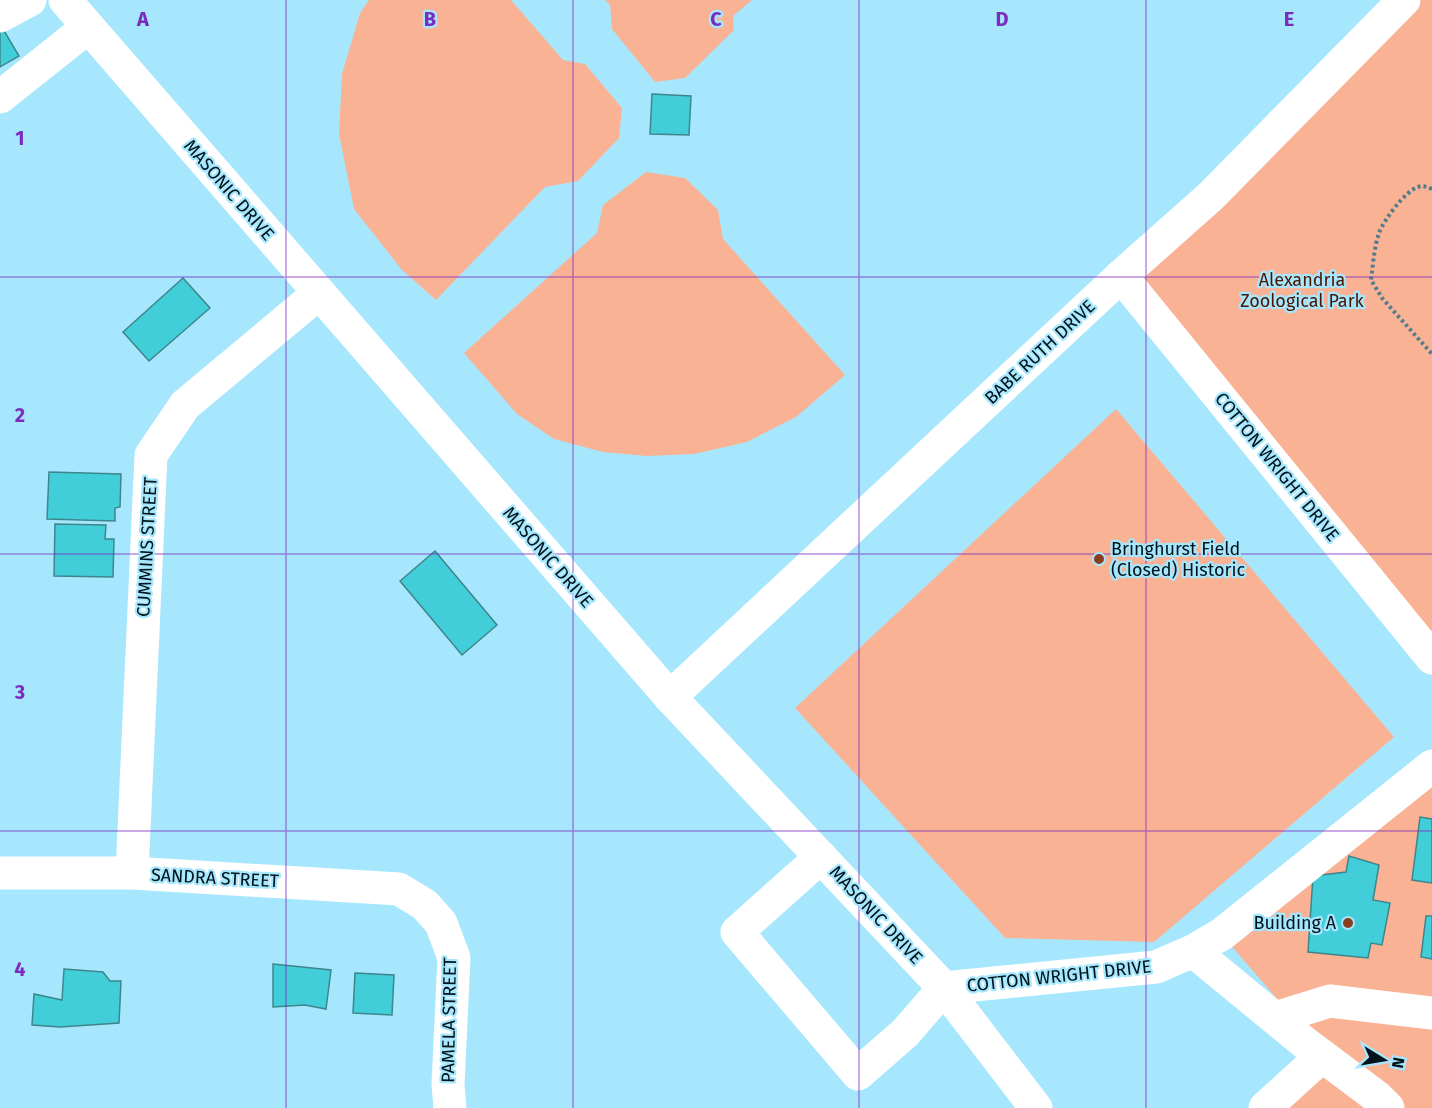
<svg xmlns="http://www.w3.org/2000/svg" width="1432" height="1108" font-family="'Fira Sans',sans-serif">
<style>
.green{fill:#fab295}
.building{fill:#41ced9;stroke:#3e868c;stroke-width:1.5}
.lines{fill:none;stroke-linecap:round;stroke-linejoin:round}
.path{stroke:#537c8b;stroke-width:4;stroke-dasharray:3 3;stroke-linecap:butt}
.minor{stroke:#fff;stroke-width:33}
.major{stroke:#fff;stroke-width:33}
.grid{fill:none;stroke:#7b2cbf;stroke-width:1.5;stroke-opacity:0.55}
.poi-dot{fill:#873f1f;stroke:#a7e7fe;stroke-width:2}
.labels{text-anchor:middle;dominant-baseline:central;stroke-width:4.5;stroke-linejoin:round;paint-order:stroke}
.street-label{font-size:18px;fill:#00121a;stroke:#a7e7fe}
.park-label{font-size:18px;fill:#4b1600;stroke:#a7e7fe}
.poi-label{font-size:18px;fill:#00121a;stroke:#a7e7fe;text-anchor:start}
.grid-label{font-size:20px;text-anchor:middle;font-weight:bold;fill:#7b2cbf;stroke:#a7e7fe;stroke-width:4.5;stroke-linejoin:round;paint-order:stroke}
</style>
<rect width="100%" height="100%" fill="#a7e7fe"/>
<!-- green -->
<g class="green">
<polygon points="369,0 511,0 563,60 585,64 622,108 619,138 578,181 545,187 436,300 402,270 354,209 339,134 342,74 360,13"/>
<polygon points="605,0 752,0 733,16 734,30 685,78 655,82 612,29 610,5"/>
<polygon points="1406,0 1432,0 1432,655 1123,276"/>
<polygon points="646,172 685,178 718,210 723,239 845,375 796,417 747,442 694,454 647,456 603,452 554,439 517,414 464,353 597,233 603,205"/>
<polygon points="1116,409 1394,737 1154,942 1005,938 795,708"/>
<polygon points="1432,769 1432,1108 1259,1108 1322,1051 1228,942"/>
</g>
<!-- building -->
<g class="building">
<polygon points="0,24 19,56 0,67"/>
<polygon points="652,94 691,96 689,135 650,134"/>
<polygon points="183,278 210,308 149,361 123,332"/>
<polygon points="49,472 121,474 120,507 115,508 115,521 47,519"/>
<polygon points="55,524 106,525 105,539 114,539 113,577 54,576"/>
<polygon points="435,551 497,625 462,655 400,581"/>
<polygon points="1420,817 1432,819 1432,883 1412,880"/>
<polygon points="1349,856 1379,865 1373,900 1390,903 1382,945 1371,943 1368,958 1308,952 1313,876 1346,872"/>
<polygon points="1426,916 1432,916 1432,959 1421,957"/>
<polygon points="273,964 331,970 326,1009 305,1005 273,1007"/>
<polygon points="64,969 103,972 110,981 121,981 119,1023 60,1027 32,1025 34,994 62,1000"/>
<polygon points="355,973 394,975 392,1015 353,1013"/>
</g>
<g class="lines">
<!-- path -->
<path class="path" d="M1432,189C1427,187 1423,185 1418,187C1405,191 1384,220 1379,233C1374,248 1373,265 1371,280L1382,298L1432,354"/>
<!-- minor -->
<g class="minor">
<polyline points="0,16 30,0"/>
<polyline points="0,97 88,27"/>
<polyline points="1121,276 1432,658"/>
<polyline points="670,697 1121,276 1211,196 1404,0"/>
<polyline points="821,857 737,932 858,1074 905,1033 944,988 1156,967 1193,951 1222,934 1432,766"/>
<polyline points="0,873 132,873 399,889 425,905 441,923 454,958 448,1084 450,1108"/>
<polyline points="132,873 151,455 185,405 319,293"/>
<polyline points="1193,951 1305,1043 1377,1097 1388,1108"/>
<polyline points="1275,1018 1330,1001 1432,1013"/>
<polyline points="1265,1108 1322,1056"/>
</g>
<!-- major -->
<polyline class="major" points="65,0 670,697 944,988 1036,1108"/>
</g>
<!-- grid -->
<path class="grid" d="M286,0V1108M573,0V1108M859,0V1108M1146,0V1108M0,277H1432M0,554H1432M0,831H1432"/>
<!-- markers -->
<g class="poi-dot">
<circle cx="1099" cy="559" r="6"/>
<circle cx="1348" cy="923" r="6"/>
</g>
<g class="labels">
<!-- street labels -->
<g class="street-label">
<text transform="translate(229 190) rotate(49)">MASONIC DRIVE</text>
<text transform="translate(1040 352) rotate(-43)">BABE RUTH DRIVE</text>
<text transform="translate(1277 467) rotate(51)">COTTON WRIGHT DRIVE</text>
<text transform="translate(147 547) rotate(-87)">CUMMINS STREET</text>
<text transform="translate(548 557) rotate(49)">MASONIC DRIVE</text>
<text transform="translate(215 878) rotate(3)">SANDRA STREET</text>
<text transform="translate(876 915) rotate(47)">MASONIC DRIVE</text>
<text transform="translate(1059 976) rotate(-6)">COTTON WRIGHT DRIVE</text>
<text transform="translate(449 1020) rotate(-89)">PAMELA STREET</text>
</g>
<!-- park labels -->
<g class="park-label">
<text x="1302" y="280">Alexandria<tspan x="1302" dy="21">Zoological Park</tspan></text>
</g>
<!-- poi labels -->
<g class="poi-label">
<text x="1111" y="549">Bringhurst Field<tspan x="1111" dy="21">(Closed) Historic</tspan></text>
<text x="1336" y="923" text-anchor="end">Building A</text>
</g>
</g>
<g class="grid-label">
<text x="143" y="26">A</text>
<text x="430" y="26">B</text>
<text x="716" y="26">C</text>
<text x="1002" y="26">D</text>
<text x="1289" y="26">E</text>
<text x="20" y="145">1</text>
<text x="20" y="422">2</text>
<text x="20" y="699">3</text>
<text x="20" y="976">4</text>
</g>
<!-- north arrow -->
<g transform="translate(1384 1060) rotate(101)" stroke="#a7e7fe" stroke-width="4.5" paint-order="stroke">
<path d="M0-4.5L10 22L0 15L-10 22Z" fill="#00121a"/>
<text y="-9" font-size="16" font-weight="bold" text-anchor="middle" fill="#00121a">N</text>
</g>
</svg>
